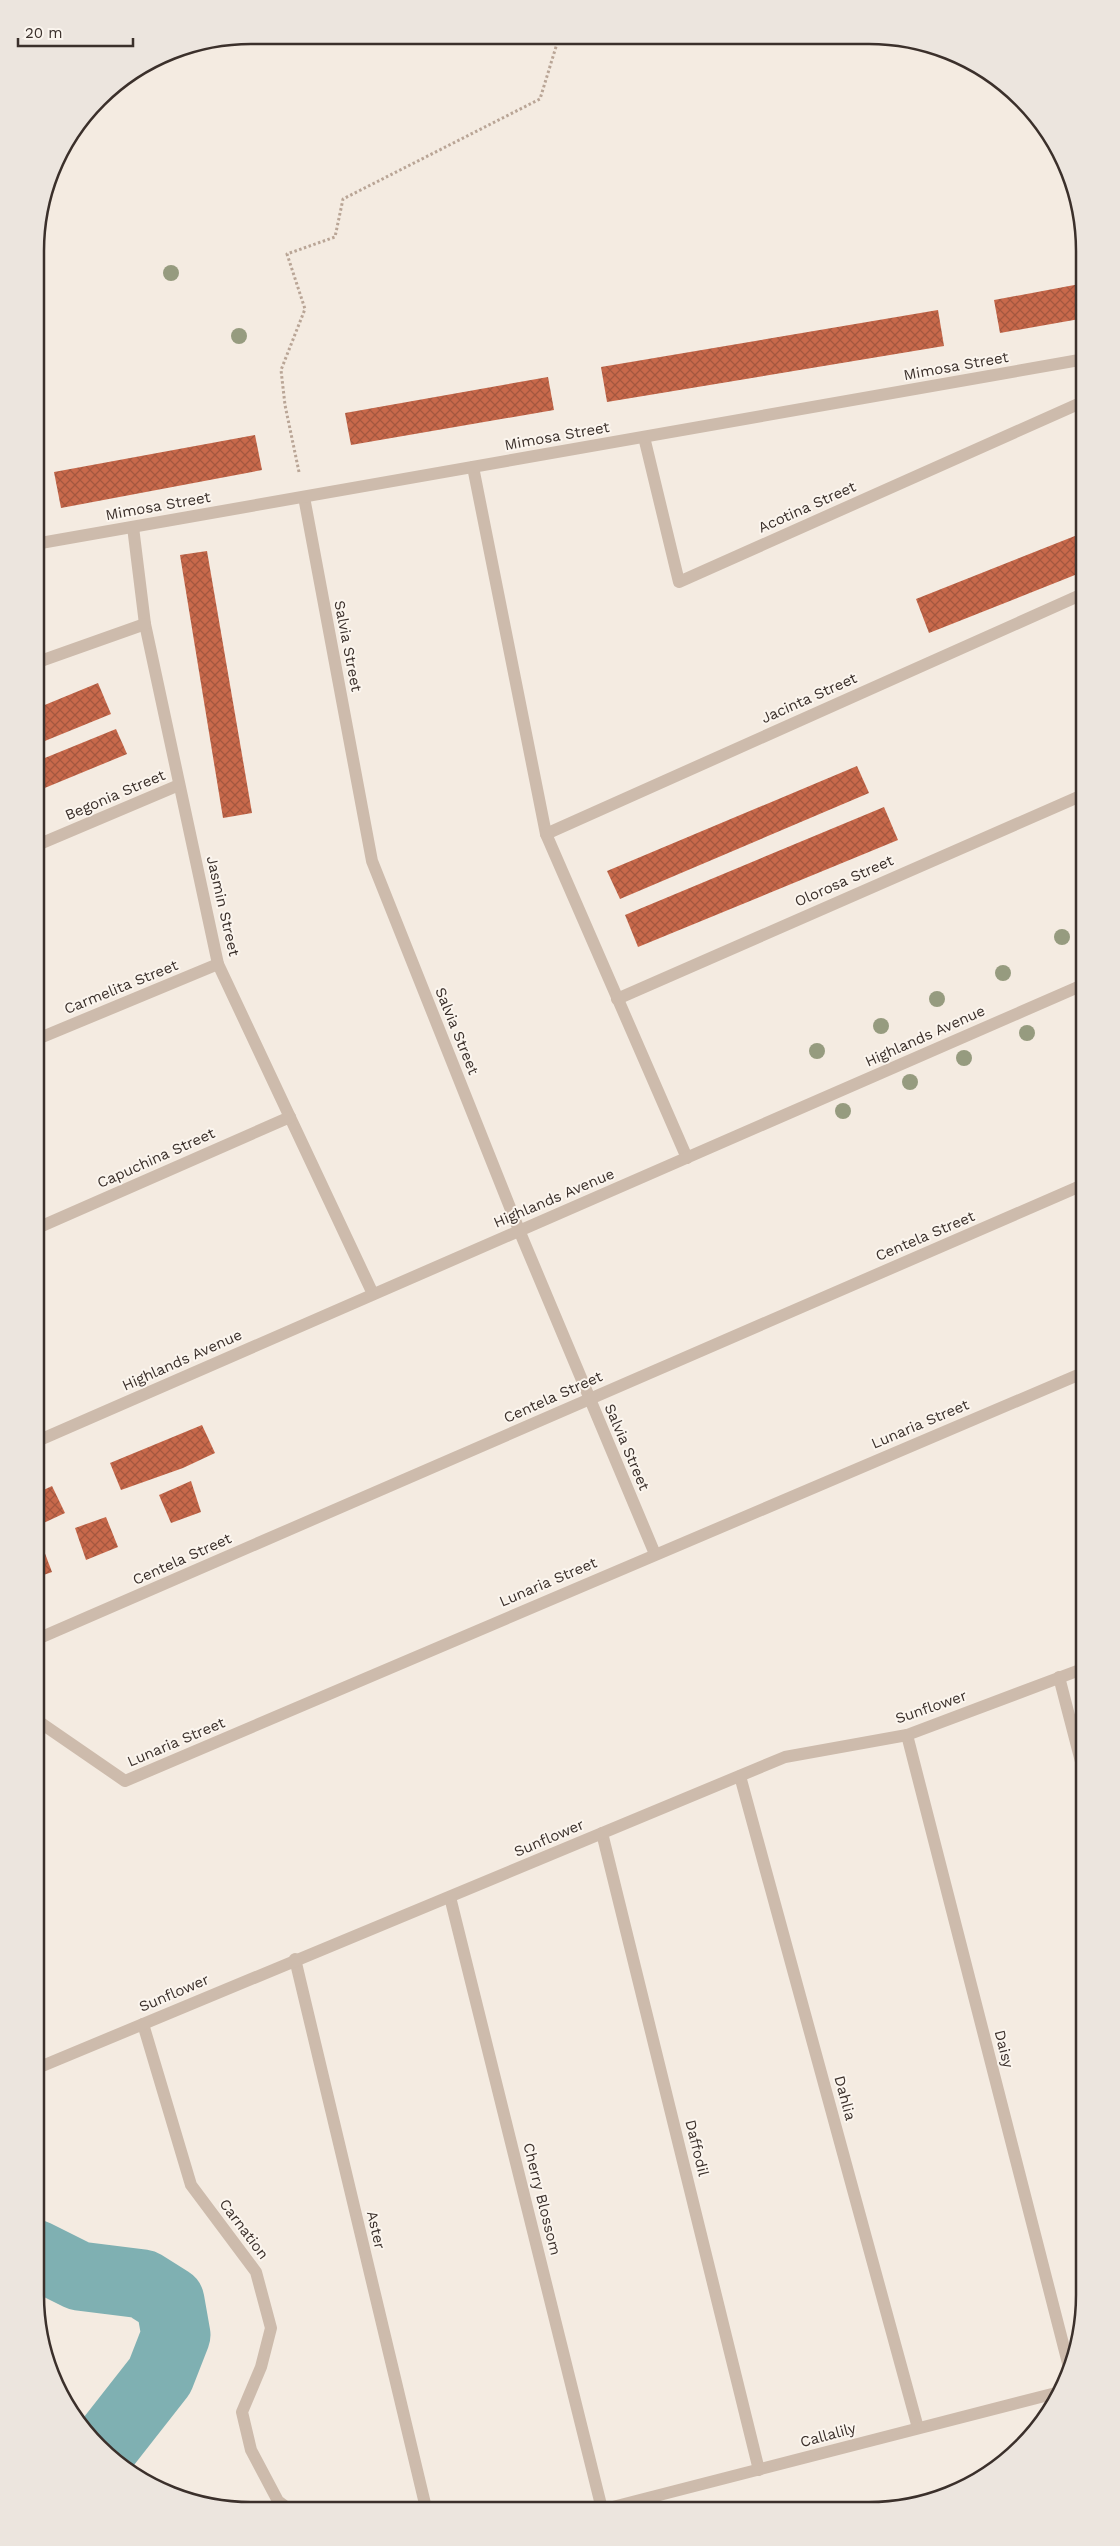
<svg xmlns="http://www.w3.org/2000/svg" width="1120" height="2546" font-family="'Work Sans',sans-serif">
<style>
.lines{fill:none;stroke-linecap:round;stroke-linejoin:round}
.river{stroke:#7fb0b2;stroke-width:69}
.building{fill:url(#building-cross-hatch)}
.path{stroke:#b9a596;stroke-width:3;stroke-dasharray:2.5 2.5;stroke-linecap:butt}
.minor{stroke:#cdbbac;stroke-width:12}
.tree{fill:#969b7f}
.labels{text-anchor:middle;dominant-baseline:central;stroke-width:4;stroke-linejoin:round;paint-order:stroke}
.street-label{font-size:15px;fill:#3b302b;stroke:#fbf5ee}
.rim{fill:none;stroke:#3b302b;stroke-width:2.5}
</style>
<defs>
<pattern id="building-cross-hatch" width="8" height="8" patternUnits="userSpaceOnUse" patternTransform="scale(1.25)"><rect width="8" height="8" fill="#c8694b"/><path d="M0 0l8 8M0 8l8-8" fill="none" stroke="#a4573f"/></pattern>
</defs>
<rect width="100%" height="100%" fill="#f4ebe1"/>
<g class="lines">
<!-- river -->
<polyline class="river" points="35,2254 79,2276 143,2284 170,2301 176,2335 160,2376 102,2450"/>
</g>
<!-- building -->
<g class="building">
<polygon points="1085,283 1085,318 1000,333 994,300"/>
<polygon points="938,310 944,346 607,402 601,367"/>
<polygon points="548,377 554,410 351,445 345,413"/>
<polygon points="255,435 262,470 61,508 54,472"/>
<polygon points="35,494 40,512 35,512"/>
<polygon points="1085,532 1085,571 929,633 916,599"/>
<polygon points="207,551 252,813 223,818 180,555"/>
<polygon points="98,683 111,714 35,745 35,709"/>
<polygon points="116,729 127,754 35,792 35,762"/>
<polygon points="857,766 869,793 620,899 607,871"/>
<polygon points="884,807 898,840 638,947 625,915"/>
<polygon points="202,1425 215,1453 183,1468 121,1490 110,1463"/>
<polygon points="191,1481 201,1512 171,1523 159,1495"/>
<polygon points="52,1486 65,1513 35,1527 35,1494"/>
<polygon points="106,1517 118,1547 86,1560 75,1528"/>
<polygon points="41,1543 52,1572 35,1578 35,1545"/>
</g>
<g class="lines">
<!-- path -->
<polyline class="path" points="299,472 285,405 281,370 305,309 287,254 335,237 343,199 540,99 559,37"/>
<!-- minor -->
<g class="minor">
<polyline points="644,437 679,582 1085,401"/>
<polyline points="473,467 546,834 687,1158"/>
<polyline points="304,497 372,861 519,1230 655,1554"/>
<polyline points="133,527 145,624 218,964 373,1294"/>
<polyline points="35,544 1085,359"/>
<polyline points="35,663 145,624"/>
<polyline points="546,834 1085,593"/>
<polyline points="35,846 179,785"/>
<polyline points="617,999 1085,794"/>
<polyline points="35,1040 218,964"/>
<polyline points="35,1229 290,1117"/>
<polyline points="35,1442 1085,984"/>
<polyline points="35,1640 1085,1184"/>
<polyline points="1059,1677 1085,1777"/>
<polyline points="35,1719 125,1781 1085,1372"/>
<polyline points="907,1735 1070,2371"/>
<polyline points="740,1776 918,2428"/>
<polyline points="602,1833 759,2470"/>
<polyline points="450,1897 602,2509"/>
<polyline points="295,1959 426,2508"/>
<polyline points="143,2024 191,2185 256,2272 271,2328 261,2367 242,2412 251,2450 278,2501 286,2507"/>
<polyline points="35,2069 785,1757 907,1735 1085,1668"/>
<polyline points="605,2509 1060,2392"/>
</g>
</g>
<!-- trees -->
<g class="tree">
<circle cx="171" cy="273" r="8"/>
<circle cx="239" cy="336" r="8"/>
<circle cx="1062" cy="937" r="8"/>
<circle cx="1003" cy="973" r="8"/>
<circle cx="937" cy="999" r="8"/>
<circle cx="881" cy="1026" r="8"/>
<circle cx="1027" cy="1033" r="8"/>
<circle cx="817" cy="1051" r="8"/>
<circle cx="964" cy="1058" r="8"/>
<circle cx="910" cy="1082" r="8"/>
<circle cx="843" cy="1111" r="8"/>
</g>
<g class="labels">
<!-- street labels -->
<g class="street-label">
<text transform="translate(956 366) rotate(-10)">Mimosa Street</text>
<text transform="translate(557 436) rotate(-10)">Mimosa Street</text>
<text transform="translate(158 506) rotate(-10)">Mimosa Street</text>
<text transform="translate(807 507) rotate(-24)">Acotina Street</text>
<text transform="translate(348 646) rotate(79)">Salvia Street</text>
<text transform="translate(809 698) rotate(-24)">Jacinta Street</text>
<text transform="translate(115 795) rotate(-23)">Begonia Street</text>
<text transform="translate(844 881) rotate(-24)">Olorosa Street</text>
<text transform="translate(223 906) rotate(77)">Jasmin Street</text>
<text transform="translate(121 987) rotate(-22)">Carmelita Street</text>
<text transform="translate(457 1031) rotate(68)">Salvia Street</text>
<text transform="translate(925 1036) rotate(-24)">Highlands Avenue</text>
<text transform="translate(156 1158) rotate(-24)">Capuchina Street</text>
<text transform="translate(554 1198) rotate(-23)">Highlands Avenue</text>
<text transform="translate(925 1236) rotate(-23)">Centela Street</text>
<text transform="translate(182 1360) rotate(-24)">Highlands Avenue</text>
<text transform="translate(553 1397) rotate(-24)">Centela Street</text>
<text transform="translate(920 1424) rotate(-23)">Lunaria Street</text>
<text transform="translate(627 1447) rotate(67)">Salvia Street</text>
<text transform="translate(182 1559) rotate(-24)">Centela Street</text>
<text transform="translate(548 1582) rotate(-23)">Lunaria Street</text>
<text transform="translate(931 1707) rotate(-19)">Sunflower</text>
<text transform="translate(176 1742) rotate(-23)">Lunaria Street</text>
<text transform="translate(549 1838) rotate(-23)">Sunflower</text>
<text transform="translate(174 1993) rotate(-23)">Sunflower</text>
<text transform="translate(1004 2049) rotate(76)">Daisy</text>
<text transform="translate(845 2098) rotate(75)">Dahlia</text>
<text transform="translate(697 2148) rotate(76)">Daffodil</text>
<text transform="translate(542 2199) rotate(76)">Cherry Blossom</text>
<text transform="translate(244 2229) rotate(53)">Carnation</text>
<text transform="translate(376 2230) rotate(77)">Aster</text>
<text transform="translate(828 2435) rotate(-15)">Callalily</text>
</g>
</g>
<!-- crop -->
<path d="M0 0H1120V2546H0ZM251 44H869A207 207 0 0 1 1076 251V2295A207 207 0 0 1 869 2502H251A207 207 0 0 1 44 2295V251A207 207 0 0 1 251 44Z" fill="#ece5de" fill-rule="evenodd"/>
<path class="rim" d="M251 44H869A207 207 0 0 1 1076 251V2295A207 207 0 0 1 869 2502H251A207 207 0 0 1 44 2295V251A207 207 0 0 1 251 44Z"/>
<!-- scale -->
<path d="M18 38v8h115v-8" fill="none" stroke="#3b302b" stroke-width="2.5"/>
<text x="25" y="38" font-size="15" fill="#3b302b" stroke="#fbf5ee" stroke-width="4" paint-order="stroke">20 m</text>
</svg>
